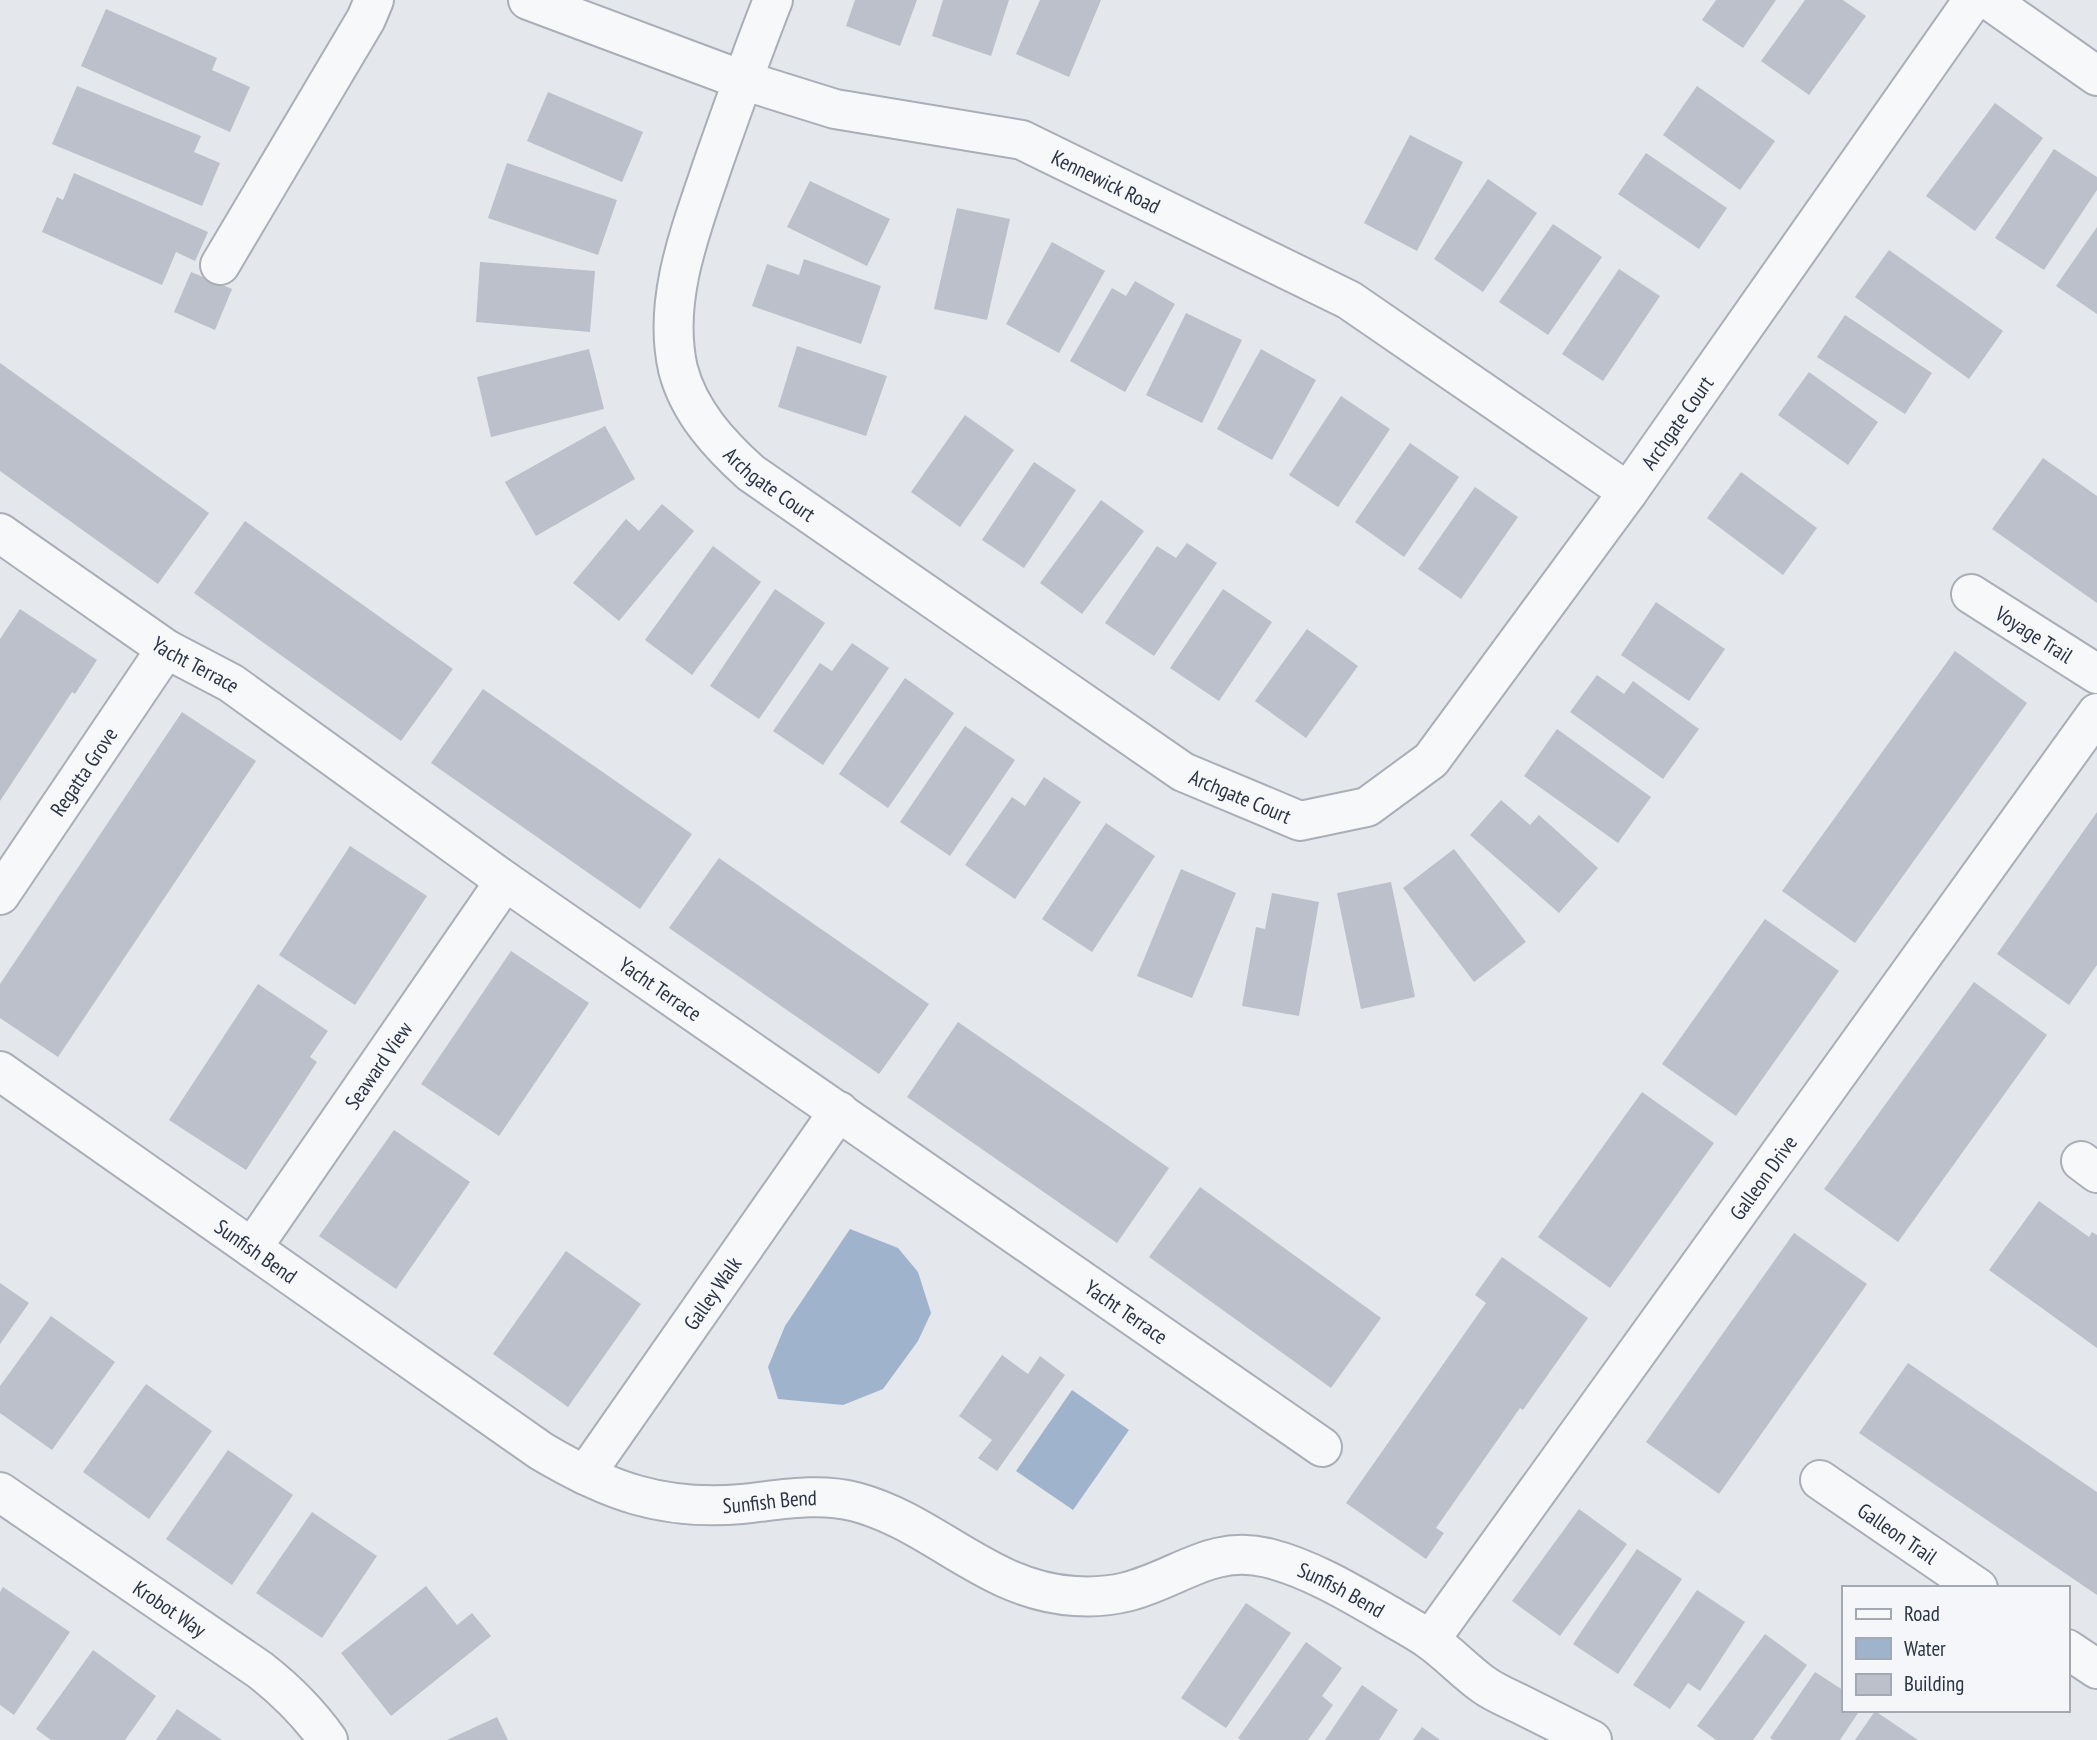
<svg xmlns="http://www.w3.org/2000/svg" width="2097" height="1740" font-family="'PT Sans Narrow',sans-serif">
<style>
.water{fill:#9fb4cc}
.building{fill:#bbc0ca}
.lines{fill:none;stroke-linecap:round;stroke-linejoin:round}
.minor-casing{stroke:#a9aeb7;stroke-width:42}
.minor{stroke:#f7f8fa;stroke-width:38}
.labels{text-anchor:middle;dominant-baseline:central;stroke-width:6;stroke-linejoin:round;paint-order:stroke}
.street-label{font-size:21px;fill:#2b3445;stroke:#f4f6f9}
</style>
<rect width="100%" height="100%" fill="#e4e7ec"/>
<!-- water -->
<g class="water">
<polygon points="850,1229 898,1248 918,1272 931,1313 918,1341 883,1389 843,1405 778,1399 768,1367 785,1326"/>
<polygon points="1072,1390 1129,1430 1073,1510 1016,1471"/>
</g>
<!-- building -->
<g class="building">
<polygon points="855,0 917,0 900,46 846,26"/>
<polygon points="943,0 1009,0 991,56 932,36"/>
<polygon points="1040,0 1101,0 1069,77 1016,54"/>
<polygon points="1716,0 1776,0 1743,48 1702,20"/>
<polygon points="1805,0 1843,0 1866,16 1809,95 1761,61"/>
<polygon points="106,9 217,58 212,70 250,87 230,132 81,66"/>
<polygon points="77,86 201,136 194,152 220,163 202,206 52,144"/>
<polygon points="1697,86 1775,141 1740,190 1663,135"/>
<polygon points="548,92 643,132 622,182 527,141"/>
<polygon points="1995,103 2043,138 1975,231 1926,196"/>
<polygon points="1410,135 1463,162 1417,251 1364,223"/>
<polygon points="2054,149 2097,177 2097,190 2044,270 1995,238"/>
<polygon points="1646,153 1727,208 1699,249 1618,194"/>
<polygon points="507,163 617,200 598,255 488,218"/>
<polygon points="74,173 208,232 195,261 176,252 162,285 42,232 57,197 63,200"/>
<polygon points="1488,179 1537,213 1483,292 1434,259"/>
<polygon points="810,181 890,219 867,266 787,227"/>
<polygon points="957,208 1010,219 987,320 934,309"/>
<polygon points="1553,224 1602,257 1548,335 1499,302"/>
<polygon points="2097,227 2097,314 2056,286"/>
<polygon points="1052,242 1105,271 1059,353 1006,324"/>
<polygon points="1889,250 2003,331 1969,379 1855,297"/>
<polygon points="804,259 881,286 861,344 752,306 767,264 799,275"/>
<polygon points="480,262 595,271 590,332 476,322"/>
<polygon points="1619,269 1660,296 1603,381 1562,354"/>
<polygon points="191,272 232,289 215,330 174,312"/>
<polygon points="1135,281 1175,304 1125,392 1070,361 1112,288 1126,296"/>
<polygon points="1186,313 1242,340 1202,423 1146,395"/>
<polygon points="1845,315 1932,373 1905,414 1817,357"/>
<polygon points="797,346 887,376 866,436 778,407"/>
<polygon points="589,349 604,409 491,437 477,377"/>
<polygon points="1261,349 1316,380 1272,460 1217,429"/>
<polygon points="0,363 209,513 158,584 0,471"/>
<polygon points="1809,372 1878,422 1848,465 1778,415"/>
<polygon points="1341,396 1390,429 1338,507 1289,475"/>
<polygon points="965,415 1014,450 960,527 911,492"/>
<polygon points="605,426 635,479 536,536 505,482"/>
<polygon points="1410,443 1459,477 1404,557 1355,522"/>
<polygon points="2043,458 2097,496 2097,603 1992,529"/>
<polygon points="1034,462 1076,490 1024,568 982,540"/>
<polygon points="1741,472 1817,528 1783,575 1707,518"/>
<polygon points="1475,487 1518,517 1461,599 1418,569"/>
<polygon points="1101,500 1144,531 1082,614 1040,583"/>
<polygon points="662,504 694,531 619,621 573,583 626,519 639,531"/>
<polygon points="245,521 453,669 401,741 194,593"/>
<polygon points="1187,543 1217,563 1154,656 1105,623 1157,546 1176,558"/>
<polygon points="713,546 761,582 692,675 645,640"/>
<polygon points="775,589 825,623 759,719 710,686"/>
<polygon points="1223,589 1272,622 1219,701 1170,668"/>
<polygon points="1656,602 1725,649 1689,701 1621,655"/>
<polygon points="20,609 97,660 75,694 72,692 0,801 0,639"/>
<polygon points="1307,629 1358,666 1306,738 1255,701"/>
<polygon points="852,643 889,668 823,765 773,731 820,663 832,671"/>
<polygon points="1955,651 2027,703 1855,943 1782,891"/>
<polygon points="1597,675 1624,694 1633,681 1699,729 1663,779 1570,712"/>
<polygon points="905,678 954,713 888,808 839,774"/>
<polygon points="483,689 692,834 640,909 431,763"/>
<polygon points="182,712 256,761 58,1057 0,1018 0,984"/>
<polygon points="965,726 1015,760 950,856 900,822"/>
<polygon points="1557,729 1651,797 1618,843 1524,776"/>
<polygon points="1044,777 1081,802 1015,899 965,865 1012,797 1025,806"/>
<polygon points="1501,800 1530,825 1539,815 1598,868 1559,913 1470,835"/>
<polygon points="2097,812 2097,965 2069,1005 1997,954"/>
<polygon points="1106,823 1155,856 1092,952 1042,919"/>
<polygon points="350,846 427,896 355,1005 279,955"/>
<polygon points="1454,849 1526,942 1474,982 1403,888"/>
<polygon points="719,858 929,1004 879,1074 669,928"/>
<polygon points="1181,869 1236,893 1192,998 1137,976"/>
<polygon points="1391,882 1415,997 1361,1009 1337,893"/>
<polygon points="1272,893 1319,902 1299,1016 1242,1006 1256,927 1265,929"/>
<polygon points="1765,919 1839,971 1736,1116 1662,1064"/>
<polygon points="511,951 589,1003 499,1136 421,1084"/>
<polygon points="1974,982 2047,1035 1898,1242 1824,1189"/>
<polygon points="258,984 328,1031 310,1057 317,1062 246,1170 169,1120"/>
<polygon points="958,1022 1169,1168 1117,1243 907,1097"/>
<polygon points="1642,1092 1714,1143 1610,1288 1538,1237"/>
<polygon points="394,1130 470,1182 396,1289 319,1236"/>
<polygon points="1200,1187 1381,1318 1331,1388 1149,1257"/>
<polygon points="2039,1201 2089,1237 2092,1232 2097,1235 2097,1348 1989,1270"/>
<polygon points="1794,1233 1867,1284 1719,1494 1646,1442"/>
<polygon points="566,1251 641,1304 568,1407 493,1354"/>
<polygon points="1502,1257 1588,1318 1523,1410 1520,1408 1436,1528 1444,1533 1426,1559 1346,1503 1486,1303 1475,1295"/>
<polygon points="0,1283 29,1303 0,1344"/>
<polygon points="51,1316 115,1362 52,1450 0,1413 0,1386"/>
<polygon points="1002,1355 1028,1374 1040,1356 1065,1375 997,1471 978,1458 992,1440 959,1416"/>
<polygon points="1908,1363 2097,1492 2097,1595 1859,1433"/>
<polygon points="146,1384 212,1431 149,1519 83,1472"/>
<polygon points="228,1450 293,1495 232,1585 166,1539"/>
<polygon points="1579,1509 1627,1544 1560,1636 1512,1601"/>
<polygon points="312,1512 377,1556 322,1638 256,1593"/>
<polygon points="1637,1549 1682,1579 1618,1674 1573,1644"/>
<polygon points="426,1586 457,1625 472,1613 491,1636 391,1716 341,1653"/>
<polygon points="3,1587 70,1632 14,1715 0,1705 0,1592"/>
<polygon points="1697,1590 1745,1622 1700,1691 1688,1683 1670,1709 1633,1685"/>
<polygon points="1246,1603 1291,1633 1226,1728 1181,1698"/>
<polygon points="1765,1634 1807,1665 1753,1740 1716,1740 1697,1726"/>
<polygon points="1306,1642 1342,1668 1322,1696 1333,1705 1308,1740 1241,1740 1238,1738"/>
<polygon points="93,1650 156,1696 125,1740 51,1740 36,1729"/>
<polygon points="1815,1672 1843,1690 1843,1710 1860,1710 1840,1740 1773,1740 1770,1738"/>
<polygon points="1362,1685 1398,1710 1379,1740 1325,1740"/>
<polygon points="177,1709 222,1740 156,1740"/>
<polygon points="1875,1711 1918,1740 1855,1740"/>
<polygon points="497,1717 508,1740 447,1740"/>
<polygon points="1422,1727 1440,1740 1413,1740"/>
</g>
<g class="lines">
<!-- minor casing -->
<g class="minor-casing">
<g id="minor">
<path id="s1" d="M528,0L742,80L835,109L1022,140L1349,300L1628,492"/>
<path id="s2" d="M773,0C752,53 733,107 714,161C692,227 662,299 678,369C689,412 720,445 751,473L1183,772L1300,821L1367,807L1431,760L1628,492L1973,0"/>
<polyline points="1989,0 2097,76"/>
<polyline points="220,265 366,19 374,0"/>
<path id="s3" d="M0,533L166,649L231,683L505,881L1322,1447"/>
<path id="s4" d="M1971,594L2097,674"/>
<path id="s5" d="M0,895L166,649"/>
<path id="s6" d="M0,1071L541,1451C608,1491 663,1511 742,1504C780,1500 818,1492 856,1502C935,1523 988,1591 1075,1596C1092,1597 1110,1596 1126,1592C1178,1579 1212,1544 1268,1558C1312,1569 1354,1595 1392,1617C1405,1625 1419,1632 1431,1641C1450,1655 1466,1672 1484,1685C1495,1693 1508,1698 1520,1704C1544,1716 1568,1728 1592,1740"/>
<polyline points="2081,1161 2097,1173"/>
<path id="s7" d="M252,1248L505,881"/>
<path id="s8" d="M585,1475L839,1111"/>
<path id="s9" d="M1820,1480L1978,1588"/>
<path id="s10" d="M0,1492L260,1670C287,1691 308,1712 328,1740"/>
<path id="s11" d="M1430,1640L2097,713"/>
<polyline points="2067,1649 2097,1669"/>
</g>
</g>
<!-- minor -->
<use href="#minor" class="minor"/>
</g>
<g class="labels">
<!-- street labels -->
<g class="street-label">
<text stroke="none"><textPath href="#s1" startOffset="609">Kennewick Road</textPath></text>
<text stroke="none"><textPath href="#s2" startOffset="1732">Archgate Court</textPath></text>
<text stroke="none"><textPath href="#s2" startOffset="536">Archgate Court</textPath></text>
<text stroke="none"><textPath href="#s4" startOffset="75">Voyage Trail</textPath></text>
<text stroke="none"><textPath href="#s3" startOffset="236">Yacht Terrace</textPath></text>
<text stroke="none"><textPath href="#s5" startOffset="149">Regatta Grove</textPath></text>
<text stroke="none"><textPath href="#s2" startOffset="1102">Archgate Court</textPath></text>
<text stroke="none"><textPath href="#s3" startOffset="803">Yacht Terrace</textPath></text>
<text stroke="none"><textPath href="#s7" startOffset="222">Seaward View</textPath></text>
<text stroke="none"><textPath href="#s11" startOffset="570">Galleon Drive</textPath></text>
<text stroke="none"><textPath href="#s6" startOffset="313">Sunfish Bend</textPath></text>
<text stroke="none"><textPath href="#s8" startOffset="222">Galley Walk</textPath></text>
<text stroke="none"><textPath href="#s3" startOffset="1370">Yacht Terrace</textPath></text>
<text stroke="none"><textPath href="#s6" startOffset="901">Sunfish Bend</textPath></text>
<text stroke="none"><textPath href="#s9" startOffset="94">Galleon Trail</textPath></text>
<text stroke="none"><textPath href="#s6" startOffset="1508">Sunfish Bend</textPath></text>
<text stroke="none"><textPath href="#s10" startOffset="206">Krobot Way</textPath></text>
</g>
</g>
<!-- legend -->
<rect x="1842" y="1586" width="228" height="126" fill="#f4f6f9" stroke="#a4a8b1" stroke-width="2"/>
<rect x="1856" y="1609" width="35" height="10" fill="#f7f8fa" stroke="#a4a8b1" stroke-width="2"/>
<text x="1904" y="1621" font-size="21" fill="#2b3445">Road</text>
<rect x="1856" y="1638" width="35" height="21" fill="#9fb4cc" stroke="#a4a8b1" stroke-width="2"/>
<text x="1904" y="1656" font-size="21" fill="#2b3445">Water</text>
<rect x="1856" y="1674" width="35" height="21" fill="#bbc0ca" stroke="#a4a8b1" stroke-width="2"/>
<text x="1904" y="1691" font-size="21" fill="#2b3445">Building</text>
</svg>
